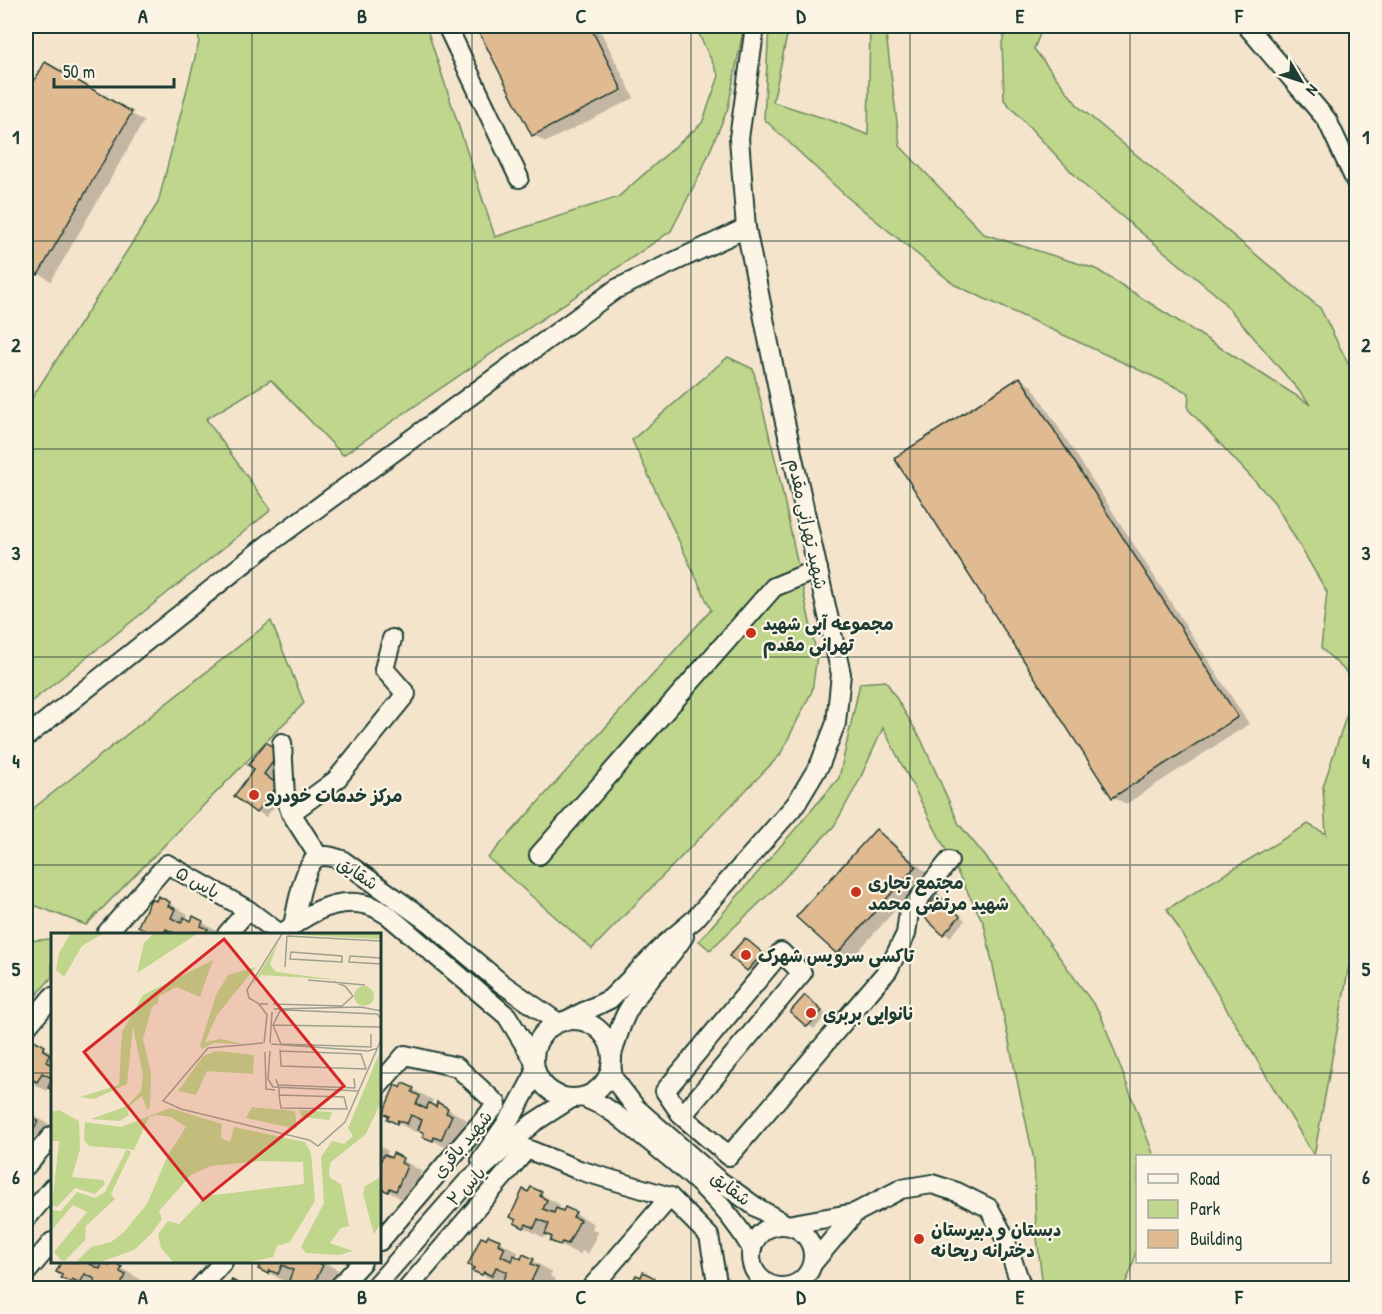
<svg xmlns="http://www.w3.org/2000/svg" width="1382" height="1314" font-family="'Patrick Hand','Playpen Sans Arabic',sans-serif">
<style>
.green{fill:#bfd68c;stroke:#6f8a60;stroke-width:1.5}
.shadow{fill:#0003}
.building{fill:#e0bb91;stroke:#1f3d34;stroke-width:1.5}
.lines{fill:none;stroke-linecap:round;stroke-linejoin:round}
.minor-casing{stroke:#1f3d34;stroke-width:22}
.minor{stroke:#fcf5e5;stroke-width:18}
.grid{fill:none;stroke:#1f3d34;stroke-width:1.5;stroke-opacity:0.55}
.poi-dot{fill:#c8321e;stroke:#fcf5e5;stroke-width:2}
.labels{text-anchor:middle;dominant-baseline:central;stroke-width:4.5;stroke-linejoin:round;paint-order:stroke}
.street-label{font-size:18px;fill:#1f3d34;stroke:#fcf5e5}
.poi-label{font-size:18px;font-weight:bold;fill:#1f3d34;stroke:#fcf5e5;text-anchor:start}
.inset-road{fill:none;stroke:#9fa18f;stroke-width:1.5}
.view{fill:#d62828;fill-opacity:0.15;stroke:#d62828;stroke-width:3}
.inset-edge{fill:none;stroke:#1f3d34;stroke-width:3}
.neatline{fill:none;stroke:#1f3d34;stroke-width:2}
.grid-label{font-size:20px;text-anchor:middle;font-weight:bold;fill:#1f3d34}
</style>
<rect width="100%" height="100%" fill="#f4e4cc"/>
<filter id="ink" filterUnits="userSpaceOnUse"><feTurbulence type="fractalNoise" baseFrequency=".0167" numOctaves="2"/><feDisplacementMap in="SourceGraphic" scale="12" xChannelSelector="R" yChannelSelector="G"/><feConvolveMatrix kernelMatrix="1 2 1 2 8 2 1 2 1" color-interpolation-filters="sRGB"/></filter>
<g filter="url(#ink)">
<!-- green -->
<g class="green">
<polygon points="198,26 426,26 495,237 618,197 702,123 719,76 695,26 744,26 728,108 701,172 671,231 343,455 271,380 206,419 271,510 26,706 26,407 158,203 199,42"/>
<polygon points="769,26 789,26 773,102 833,121 868,135 870,26 885,26 900,146 984,234 1096,269 1311,405 1220,298 1084,185 1004,100 1002,42 1008,26 1043,26 1034,49 1079,107 1320,308 1356,379 1356,681 1321,648 1327,592 1274,502 1188,409 1189,393 955,285 847,197 764,119"/>
<polygon points="728,357 753,369 778,471 817,656 812,691 780,755 592,949 488,858 711,610 632,440"/>
<polygon points="271,621 304,703 86,925 26,902 26,814"/>
<path d="M886,681L921,739L959,824L998,872L1100,1013L1154,1156H1138C1137,1198 1146,1253 1122,1288H1043L1036,1230L1034,1160L984,924L883,728L859,781L834,826L769,894L710,950L699,941L839,778L860,683Z"/>
<polygon points="1356,686 1356,928 1314,1156 1167,909 1308,824 1326,834 1323,787"/>
<polygon points="52,939 52,977 26,1007 26,941"/>
</g>
<!-- shadow -->
<g class="shadow">
<polygon points="478,26 598,26 634,98 546,142 533,135"/>
<polygon points="45,64 144,121 51,281 26,266 26,99"/>
<polygon points="1020,379 1032,386 1249,724 1126,804 1113,797"/>
<polygon points="267,743 289,759 272,780 286,791 266,817 257,811 256,769"/>
<polygon points="876,831 889,839 928,874 850,960 837,952"/>
<polygon points="939,897 965,920 950,937 944,933"/>
<polygon points="169,903 188,914 187,918 192,921 194,918 203,923 222,934 149,934 144,932"/>
<polygon points="745,940 768,957 754,973 748,970"/>
<polygon points="805,997 827,1015 814,1029 792,1011"/>
<polygon points="34,1042 52,1052 52,1090 48,1088 47,1091 26,1080 26,1047 27,1045 32,1047"/>
<polygon points="404,1085 433,1100 431,1104 437,1107 448,1109 467,1120 465,1124 471,1128 452,1151 425,1136 426,1134 418,1130 417,1133 389,1118"/>
<polygon points="26,1111 52,1126 38,1157 26,1150"/>
<polygon points="380,1146 388,1151 386,1155 392,1158 393,1155 422,1171 420,1175 426,1179 408,1202 380,1187"/>
<polygon points="529,1194 541,1194 560,1205 559,1208 565,1211 575,1213 594,1224 592,1229 598,1232 588,1254 582,1251 580,1255 552,1240 553,1238 546,1234 544,1238 516,1223"/>
<polygon points="499,1241 518,1252 517,1256 523,1259 533,1261 552,1272 550,1276 556,1280 552,1288 511,1288 511,1285 503,1282 502,1285 474,1270"/>
<polygon points="63,1262 106,1262 111,1266 121,1268 140,1279 138,1284 145,1287 82,1288 63,1277 64,1274 58,1271"/>
<polygon points="255,1262 324,1262 338,1270 336,1274 342,1278 337,1288 300,1288 296,1286 297,1284 289,1280 287,1283 260,1268 261,1266"/>
<polygon points="636,1277 654,1279 670,1288 631,1288"/>
</g>
<!-- building -->
<g class="building">
<polygon points="476,26 590,26 622,90 532,136"/>
<polygon points="45,62 132,112 38,275 26,268 26,96"/>
<polygon points="1020,377 1238,717 1112,798 894,458"/>
<polygon points="266,742 280,752 264,774 278,785 256,813 234,796 254,769 248,765"/>
<polygon points="876,829 916,866 837,954 796,917"/>
<polygon points="938,895 960,916 943,935 921,914"/>
<polygon points="158,896 170,902 168,906 175,909 171,918 181,923 184,917 191,921 193,916 203,921 201,926 208,929 205,934 176,934 166,929 164,934 146,934 142,933 144,929 138,926 151,899 156,901"/>
<polygon points="745,938 763,953 747,971 729,956"/>
<polygon points="805,995 822,1011 807,1027 790,1012"/>
<polygon points="34,1040 45,1046 43,1050 50,1054 46,1062 52,1065 52,1090 48,1088 52,1078 42,1073 37,1082 29,1078 27,1081 26,1081 26,1044 31,1045"/>
<polygon points="403,1083 414,1088 412,1092 420,1096 416,1104 426,1109 429,1103 436,1107 437,1102 448,1108 446,1113 452,1115 441,1140 434,1137 433,1141 423,1137 424,1133 418,1130 422,1120 411,1115 407,1124 398,1120 397,1124 387,1119 389,1116 383,1113 395,1085 401,1088"/>
<polygon points="26,1109 34,1113 32,1118 38,1121 26,1146"/>
<polygon points="393,1153 403,1158 401,1163 407,1166 396,1191 390,1188 388,1192 380,1188 380,1159 381,1160 384,1154 391,1158"/>
<polygon points="531,1187 542,1192 540,1196 547,1200 543,1209 554,1213 556,1208 563,1211 565,1207 576,1212 573,1217 580,1220 568,1244 562,1242 560,1245 550,1241 552,1237 545,1234 549,1224 538,1219 534,1228 526,1224 524,1228 514,1223 516,1220 510,1217 523,1189 528,1192"/>
<polygon points="488,1235 500,1240 498,1244 505,1247 501,1256 512,1261 514,1255 521,1259 523,1254 534,1259 531,1264 538,1267 528,1288 508,1288 510,1285 503,1282 507,1272 496,1267 492,1276 484,1272 482,1275 472,1271 474,1268 468,1265 481,1237 486,1239"/>
<polygon points="61,1262 91,1262 90,1264 100,1269 103,1262 109,1266 111,1262 122,1267 120,1272 126,1275 119,1288 91,1288 95,1279 85,1274 80,1283 72,1279 71,1282 61,1278 62,1275 56,1272"/>
<polygon points="254,1262 317,1262 323,1265 312,1288 298,1288 294,1287 296,1283 289,1280 293,1270 282,1265 278,1274 269,1270 268,1274 258,1269 260,1266 253,1263"/>
<polygon points="643,1272 655,1278 653,1282 660,1285 659,1288 629,1288 636,1275 641,1277"/>
<polygon points="232,1280 243,1286 242,1288 222,1288 224,1283 229,1285"/>
</g>
<g class="lines">
<!-- minor casing -->
<g class="minor-casing">
<g id="minor">
<polyline points="447,26 519,178"/>
<polyline points="1247,26 1327,120 1356,182"/>
<polyline points="26,737 271,542 616,289 746,228"/>
<polyline points="282,743 285,796 291,813 319,857"/>
<polyline points="291,813 336,780 406,694 384,669 392,639"/>
<polyline points="539,855 774,587 818,569"/>
<path d="M293,925C297,910 303,864 318,857C326,854 335,858 342,860L431,924L501,983L557,1022"/>
<polyline points="106,934 167,864 248,910 280,934"/>
<polyline points="227,934 248,910"/>
<path d="M282,934C306,914 340,894 373,907C378,909 384,913 389,916L507,1016L534,1060"/>
<circle cx="573" cy="1059" r="39"/>
<polyline points="565,1021 610,999 664,945 695,919 796,804 820,764 836,723 841,674 781,404 746,228 739,138 755,26"/>
<polyline points="26,1028 52,997"/>
<path d="M612,1055C617,1038 621,1021 630,1007C645,981 668,962 684,936"/>
<polyline points="611,1065 613,1078 636,1108 717,1179 756,1207 787,1225 855,1213 813,1263"/>
<polyline points="380,1084 405,1055 457,1067 497,1104 380,1241"/>
<path d="M583,1097L603,1106L618,1116C669,1158 718,1190 752,1249"/>
<polyline points="682,1116 802,973 781,952 665,1091 682,1116 729,1156 888,970 906,934 909,911 949,861"/>
<polyline points="481,1160 515,1111 536,1072"/>
<polyline points="26,1166 52,1136"/>
<polyline points="855,1213 901,1189 932,1184 957,1192 989,1208 1004,1236 1022,1288"/>
<polyline points="26,1219 52,1188"/>
<circle cx="782" cy="1256" r="31"/>
<polyline points="26,1273 52,1242"/>
<polyline points="199,1288 223,1262"/>
<polyline points="338,1288 362,1262"/>
<polyline points="374,1288 467,1182 533,1123 572,1098"/>
<polyline points="408,1288 527,1149 579,1170 670,1197"/>
<polyline points="591,1288 670,1197 709,1236 718,1288"/>
</g>
</g>
<!-- minor -->
<use href="#minor" class="minor"/>
</g>
</g>
<!-- grid -->
<path class="grid" d="M252,26V934M472,26V1288M691,26V1288M910,26V1288M1130,26V1288M26,241H1356M26,449H1356M26,657H1356M26,865H1356M26,1073H52M380,1073H1356M252,1262V1288"/>
<!-- markers -->
<g class="poi-dot">
<circle cx="751" cy="633" r="6"/>
<circle cx="254" cy="795" r="6"/>
<circle cx="856" cy="892" r="6"/>
<circle cx="746" cy="955" r="6"/>
<circle cx="811" cy="1013" r="6"/>
<circle cx="919" cy="1239" r="6"/>
</g>
<g class="labels">
<!-- street labels -->
<g class="street-label">
<text transform="translate(808 524) rotate(78)">شهید تهرانی مقدم</text>
<text transform="translate(358 873) rotate(33)">شقایق</text>
<text transform="translate(198 882) rotate(29)">یاس ۵</text>
<text transform="translate(462 1144) rotate(-50)">شهید باقری</text>
<text transform="translate(466 1186) rotate(-46)">یاس ۲</text>
<text transform="translate(731 1188) rotate(37)">شقایق</text>
</g>
<!-- poi labels -->
<g class="poi-label">
<text x="763" y="623">مجموعه آبی شهید<tspan x="763" dy="21">تهرانی مقدم</tspan></text>
<text x="266" y="795">مرکز خدمات خودرو</text>
<text x="868" y="882">مجتمع تجاری<tspan x="868" dy="21">شهید مرتضی محمد</tspan></text>
<text x="758" y="955">تاکسی سرویس شهرک</text>
<text x="823" y="1013">نانوایی بربری</text>
<text x="931" y="1229">دبستان و دبیرستان<tspan x="931" dy="21">دخترانه ریحانه</tspan></text>
</g>
</g>
<!-- overview -->
<g transform="translate(51 933)">
<rect width="330" height="330" fill="#f4e4cc"/>
<path d="M19,1H51L31,13L13,44L5,37L8,20ZM102,1H146L86,40L93,10ZM243,1H330V6L250,2ZM227,10L219,31L225,39L288,47L210,42L202,51ZM162,27L149,64L126,54L108,63L107,70L101,74L92,106L100,140L99,175L75,187L96,176L91,163L76,175L78,182L69,188L40,186L76,173L90,158L92,142L82,94L76,151L43,166L29,164L68,152L71,99L92,62ZM205,34L166,82L154,109L169,106L193,111L163,110L151,116L149,113L165,62L177,42ZM303 63a10 10 0 1 1 20 0a10 10 0 1 1-20 0ZM166,118L203,122L202,141L156,138L145,162L127,158L152,123ZM328,121L330,169L315,201L280,229L278,237L279,245L290,251L298,293L290,295L279,310L302,318L288,322L255,320L250,314L273,270L270,224L281,208L293,211L302,203L297,195ZM201,174L244,178L246,196L195,185ZM119,175L171,191L170,205L179,209L183,194L254,209L260,220L264,268L239,309L226,313L222,324L198,329H122L110,315L107,301L117,288L128,291L155,263L253,251L252,229L209,228L160,233L140,242L108,278L111,286L100,301L83,317L50,329H25L40,314L60,309L73,299L96,271L117,222L135,194L120,184L105,182L98,184L83,217L76,216L80,219L60,261L64,266L35,293L34,307L14,328L10,327L3,319L36,279L22,272L0,298V277L10,278L26,259L44,265L54,259L76,216L38,213L33,207L34,189L70,194ZM8,177L28,188L29,216L21,244L52,247L54,251L44,261L24,255L6,274L1,272L8,208H0V179ZM248,177L281,179L278,187L251,184ZM330,244V290L323,301L312,261L314,253Z" fill="#bfd68c"/>
<path class="inset-road" d="M236,3L330,8M240,19L291,23V29L239,26ZM330,25L299,23L298,29L330,31M234,34L236,3M257,47L314,52M208,71L198,65L196,57L231,1M222,71L291,73L302,63L294,53L283,49M223,76L310,74L330,78M330,86L326,81L235,77L229,78L222,92L330,94M222,92L230,111L320,114V101M212,110L157,115L112,168L130,176L258,207L267,213L294,189L330,107M213,110L216,82L208,71H217M219,110L221,79M220,111L317,118L327,115M229,116L230,133L315,136L310,121L229,118M219,118L217,146L222,154L308,158M214,119L215,156L224,157M225,146L227,152L304,155L303,145M227,152L228,156V162L230,175L296,176L293,164L228,162"/>
<path class="view" d="M173,6L293,153L152,267L33,119Z"/>
<rect width="330" height="330" class="inset-edge"/>
</g>
<!-- margin -->
<rect width="1382" height="1314" fill="none" stroke="#fcf5e5" stroke-width="66"/>
<!-- legend -->
<rect x="1136" y="1155" width="195" height="108" fill="#fcf5e5" stroke="#a4ab9e" stroke-width="1.5"/>
<rect x="1148" y="1174" width="30" height="9" fill="#fcf5e5" stroke="#a4ab9e" stroke-width="1.5"/>
<text x="1190" y="1185" font-size="18" fill="#1f3d34">Road</text>
<rect x="1148" y="1200" width="30" height="18" fill="#bfd68c" stroke="#a4ab9e" stroke-width="1.5"/>
<text x="1190" y="1215" font-size="18" fill="#1f3d34">Park</text>
<rect x="1148" y="1230" width="30" height="18" fill="#e0bb91" stroke="#a4ab9e" stroke-width="1.5"/>
<text x="1190" y="1245" font-size="18" fill="#1f3d34">Building</text>
<!-- north arrow -->
<g transform="translate(1301 81) rotate(129)" stroke="#fcf5e5" stroke-width="4.5" paint-order="stroke">
<path d="M0-4.5L10 22L0 15L-10 22Z" fill="#1f3d34"/>
<text y="-9" font-size="16" font-weight="bold" text-anchor="middle" fill="#1f3d34">N</text>
</g>
<!-- scale -->
<path d="M54 78v9h120v-9" fill="none" stroke="#1f3d34" stroke-width="3"/>
<text x="63" y="78" font-size="18" fill="#1f3d34" stroke="#fcf5e5" stroke-width="4.5" paint-order="stroke">50 m</text>
<rect x="33" y="33" width="1316" height="1248" class="neatline"/>
<g class="grid-label">
<text x="143" y="23">A</text>
<text x="362" y="23">B</text>
<text x="581" y="23">C</text>
<text x="801" y="23">D</text>
<text x="1020" y="23">E</text>
<text x="1239" y="23">F</text>
<text x="16" y="144">1</text>
<text x="1366" y="144">1</text>
<text x="16" y="352">2</text>
<text x="1366" y="352">2</text>
<text x="16" y="560">3</text>
<text x="1366" y="560">3</text>
<text x="16" y="768">4</text>
<text x="1366" y="768">4</text>
<text x="16" y="976">5</text>
<text x="1366" y="976">5</text>
<text x="16" y="1184">6</text>
<text x="1366" y="1184">6</text>
<text x="143" y="1304">A</text>
<text x="362" y="1304">B</text>
<text x="581" y="1304">C</text>
<text x="801" y="1304">D</text>
<text x="1020" y="1304">E</text>
<text x="1239" y="1304">F</text>
</g>
</svg>
